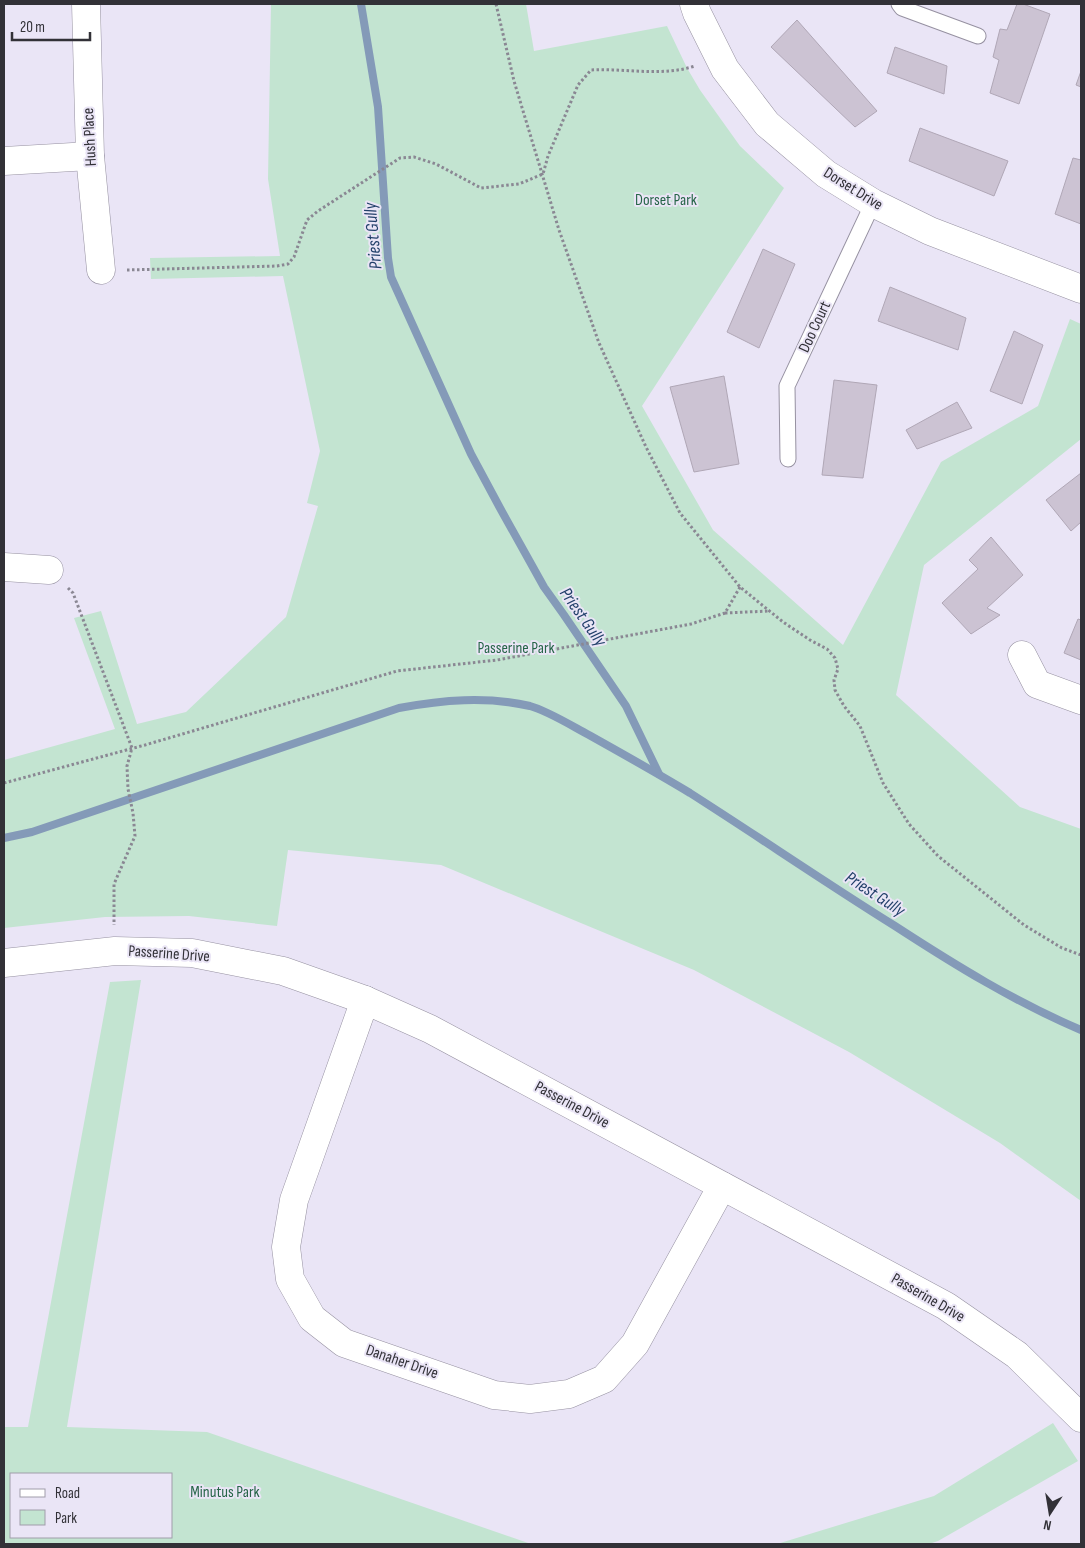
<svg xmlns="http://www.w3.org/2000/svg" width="1085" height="1548" font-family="'Sofia Sans Condensed',sans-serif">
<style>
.green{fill:#c3e4d1;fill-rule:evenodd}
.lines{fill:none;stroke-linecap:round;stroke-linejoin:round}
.stream{stroke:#849ab8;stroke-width:8}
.building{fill:#ccc3d3;stroke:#b0a7b6}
.lane-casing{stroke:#9691a1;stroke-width:17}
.street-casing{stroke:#9691a1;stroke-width:29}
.secondary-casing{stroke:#9691a1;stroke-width:29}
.path{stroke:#8a8793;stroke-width:3;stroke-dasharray:2.5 2.5;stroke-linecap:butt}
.lane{stroke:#fff;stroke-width:15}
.street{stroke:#fff;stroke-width:28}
.secondary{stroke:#fff;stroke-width:28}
.labels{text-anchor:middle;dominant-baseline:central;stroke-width:4;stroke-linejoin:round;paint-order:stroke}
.street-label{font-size:16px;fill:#323137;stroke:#eae5f6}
.park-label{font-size:16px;fill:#266548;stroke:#eae5f6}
.water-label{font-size:18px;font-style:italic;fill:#213f69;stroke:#eae5f6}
</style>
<rect width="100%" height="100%" fill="#eae5f6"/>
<!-- green -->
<g class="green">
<polygon points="271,4 526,4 534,51 667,26 687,68 700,90 740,146 784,188 642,406 713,530 843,645 941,462 1038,406 1070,319 1081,324 1081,439 924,565 896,695 1020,807 1081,829 1081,1201 1000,1143 849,1052 694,970 441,865 288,850 277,926 189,916 105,917 4,928 4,760 115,729 74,618 101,611 137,724 186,712 286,617 318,506 307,503 320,451 283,276 151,279 150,258 280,256 268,179"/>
<path d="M141,980L67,1427L207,1432L531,1544H4V1427H28L110,982ZM171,1474V1537H11V1474Z"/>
<polygon points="1053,1423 1078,1461 938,1541 929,1544 777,1544 934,1496"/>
</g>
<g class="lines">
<!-- stream -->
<g class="stream">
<polyline points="361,4 378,107 388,258 391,277 471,454 500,508 544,587 564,615 626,706 659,774"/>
<path d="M4,838L32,832L399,708C442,700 486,696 530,706C548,711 572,726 589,735C623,754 657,773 690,793C759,837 826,883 895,926C955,965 1015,1002 1081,1030"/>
</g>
</g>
<!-- building -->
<g class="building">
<polygon points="1017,4 1023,4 1050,14 1019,104 990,93 999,60 993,57 1000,29 1007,30"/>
<polygon points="797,20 877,111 855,127 771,47"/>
<polygon points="895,47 947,66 944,94 887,73"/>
<polygon points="1081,71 1081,87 1076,85"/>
<polygon points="920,128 1008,161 994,196 909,161"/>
<polygon points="1073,158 1081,160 1081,224 1055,214"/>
<polygon points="763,249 795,264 759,348 727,332"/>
<polygon points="890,287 966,318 958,350 878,321"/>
<polygon points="1014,331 1043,345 1022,404 990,391"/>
<polygon points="724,376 739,464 694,472 670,387"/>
<polygon points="834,380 877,385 863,478 822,475"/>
<polygon points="957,402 972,428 917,449 906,430"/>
<polygon points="1081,473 1081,522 1071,531 1046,500"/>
<polygon points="991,537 1023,575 987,608 1000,615 971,634 942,603 978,569 969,560"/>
<polygon points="1078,619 1081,620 1081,660 1064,653"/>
</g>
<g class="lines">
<!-- lane casing -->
<g class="lane-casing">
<g id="lane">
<polyline points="899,4 902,8 978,36"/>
<polyline points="788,459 787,386 873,203"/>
</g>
</g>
<!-- street casing -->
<g class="street-casing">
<g id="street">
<polyline points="86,4 90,156 101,270"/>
<polyline points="4,161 90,156"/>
<polyline points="4,567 49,570"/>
<polyline points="1022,655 1037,684 1081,700"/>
<polyline points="4,963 115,951 192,953 283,971 365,1000 430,1029 946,1306 1017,1355 1081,1418"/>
<polyline points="365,1000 294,1200 286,1247 290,1279 312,1318 344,1343 494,1395 530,1399 569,1394 604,1379 635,1344 722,1186"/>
</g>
</g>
<!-- secondary casing -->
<g class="secondary-casing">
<polyline id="secondary" points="694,4 697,13 725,69 767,124 826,174 873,203 930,231 1081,289"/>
</g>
<!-- path -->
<g class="path">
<polyline points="496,4 514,81 559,230 599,343 646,447 680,513 740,587 783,622 810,640 827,649 835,658 838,669 834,680 835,690 844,706 860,726 883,783 909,824 938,856 1024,925 1062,948 1081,955"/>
<path d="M127,270L277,266L288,264L294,257L307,220L318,211L400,158L414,157L436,164L481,188L519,184L543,174L548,156L578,85L591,70C626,68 661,77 695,66"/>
<polyline points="740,587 725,613 769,611"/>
<polyline points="68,588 73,593 132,748 127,766 128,789 133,813 135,836 114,884 114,925"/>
<polyline points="4,783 145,745 397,671 497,660 691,624 725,613"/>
</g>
<!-- lane -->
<use href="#lane" class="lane"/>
<!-- street -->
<use href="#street" class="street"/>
<!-- secondary -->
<use href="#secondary" class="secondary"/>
</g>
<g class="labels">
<!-- street labels -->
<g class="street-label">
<text transform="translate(90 137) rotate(-93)">Hush Place</text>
<text transform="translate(853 189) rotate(32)">Dorset Drive</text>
<text transform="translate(815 327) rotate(-65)">Doo Court</text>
<text transform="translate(169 954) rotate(4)">Passerine Drive</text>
<text transform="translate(572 1105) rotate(28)">Passerine Drive</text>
<text transform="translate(928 1298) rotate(30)">Passerine Drive</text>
<text transform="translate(402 1362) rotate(19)">Danaher Drive</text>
</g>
<!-- park labels -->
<g class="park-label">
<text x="666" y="200">Dorset Park</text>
<text x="516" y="648">Passerine Park</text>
<text x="225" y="1492">Minutus Park</text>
</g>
<!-- water labels -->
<g class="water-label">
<text transform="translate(373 236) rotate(-95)">Priest Gully</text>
<text transform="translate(583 617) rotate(55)">Priest Gully</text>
<text transform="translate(875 894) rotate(33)">Priest Gully</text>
</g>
</g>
<!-- border -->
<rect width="1085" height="1548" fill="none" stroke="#323137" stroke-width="10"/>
<!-- legend -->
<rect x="10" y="1473" width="162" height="65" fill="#eae5f6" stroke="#a09daa"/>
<rect x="20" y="1489" width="25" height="8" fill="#ffffff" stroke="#a09daa"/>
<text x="55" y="1498" font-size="15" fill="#323137">Road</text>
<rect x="20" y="1510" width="25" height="15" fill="#c3e4d1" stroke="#a09daa"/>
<text x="55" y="1523" font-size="15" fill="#323137">Park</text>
<!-- north arrow -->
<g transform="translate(1050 1513) rotate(192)" stroke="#eae5f6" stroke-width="4" paint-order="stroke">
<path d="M0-4L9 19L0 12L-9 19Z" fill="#323137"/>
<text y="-8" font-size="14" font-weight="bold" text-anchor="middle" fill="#323137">N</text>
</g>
<!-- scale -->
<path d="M12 32v8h78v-8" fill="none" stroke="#323137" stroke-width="2.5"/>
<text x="20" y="32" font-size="15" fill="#323137" stroke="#eae5f6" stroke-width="4" paint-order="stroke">20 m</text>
</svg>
